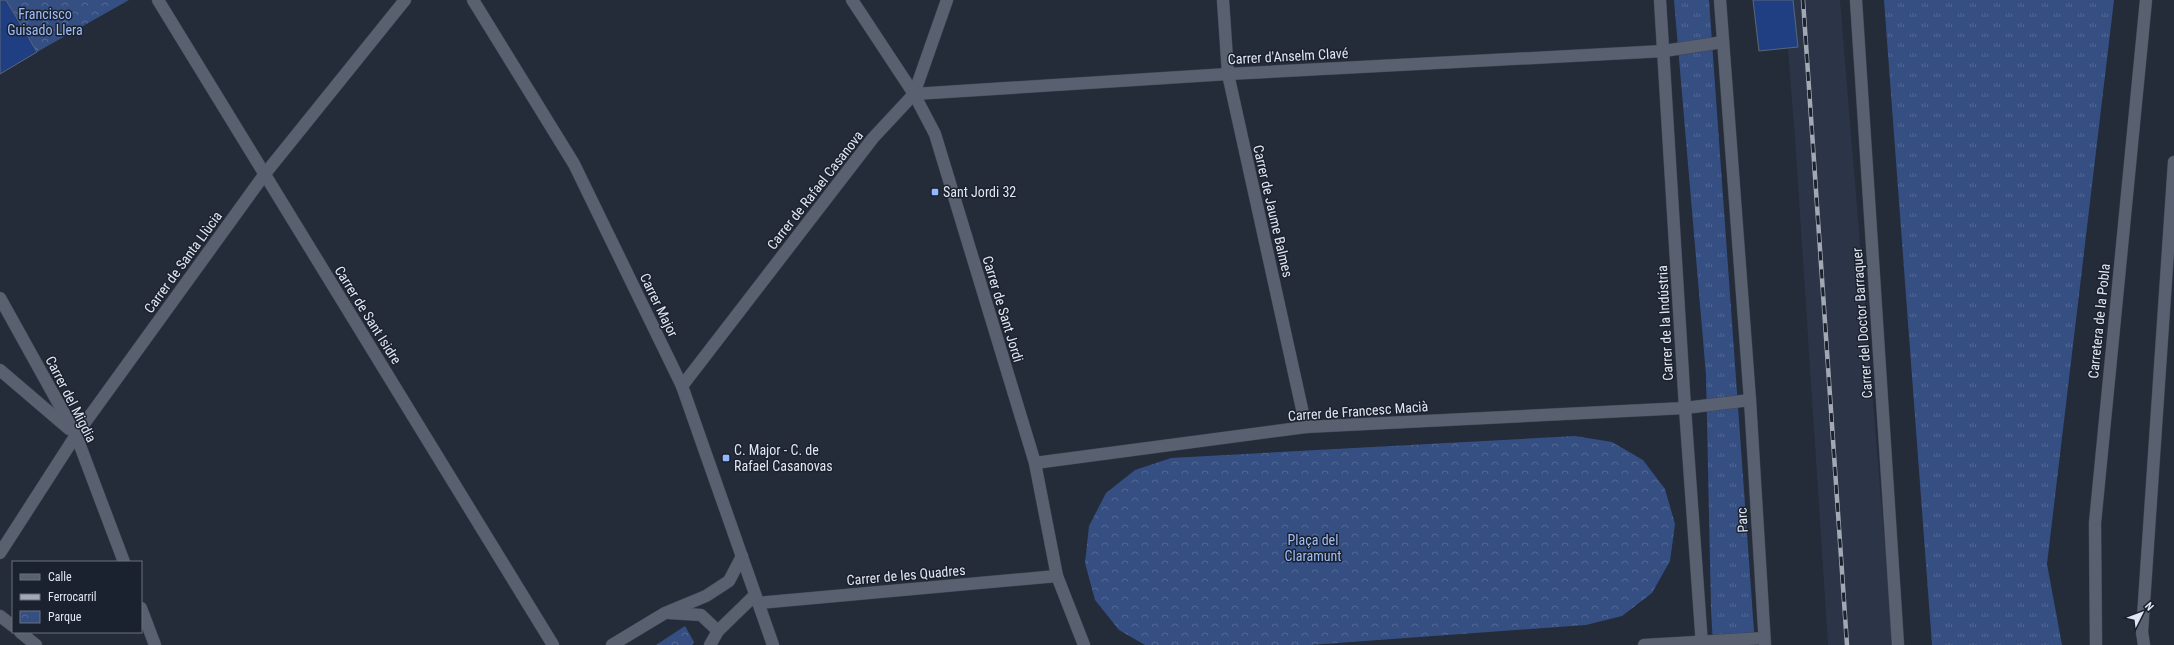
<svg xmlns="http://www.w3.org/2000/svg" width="2174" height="645" font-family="'Roboto Condensed',sans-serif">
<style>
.built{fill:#2b3547}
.grass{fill:url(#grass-tufts)}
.park{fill:url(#park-crowns)}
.building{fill:#1f3f82;stroke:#5d6676}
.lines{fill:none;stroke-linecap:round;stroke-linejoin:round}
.minor-casing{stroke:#404652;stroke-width:13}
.minor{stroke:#596171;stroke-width:12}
.rail-casing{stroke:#a3a9b4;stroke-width:4.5}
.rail{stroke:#1b222f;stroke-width:3;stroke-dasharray:9;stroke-linecap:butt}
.poi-dot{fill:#92b7fd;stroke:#1b222f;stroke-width:1.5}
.labels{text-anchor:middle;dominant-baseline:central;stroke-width:3;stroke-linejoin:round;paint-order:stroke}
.park-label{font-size:14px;fill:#a0bef8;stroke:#1b222f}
.street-label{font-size:14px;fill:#e1e6f0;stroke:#1b222f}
.poi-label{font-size:14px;fill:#e1e6f0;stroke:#1b222f;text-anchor:start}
</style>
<defs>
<pattern id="grass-tufts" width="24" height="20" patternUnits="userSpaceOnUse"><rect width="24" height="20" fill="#354f83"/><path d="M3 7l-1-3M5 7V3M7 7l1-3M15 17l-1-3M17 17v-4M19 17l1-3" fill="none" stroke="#526895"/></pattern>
<pattern id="park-crowns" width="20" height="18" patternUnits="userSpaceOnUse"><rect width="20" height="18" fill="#354f83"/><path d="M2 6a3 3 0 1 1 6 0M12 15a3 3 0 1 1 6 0" fill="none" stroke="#526895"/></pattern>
</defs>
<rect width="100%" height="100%" fill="#242b39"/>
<!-- built -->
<polygon class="built" points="1784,0 1840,0 1893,645 1828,645 1795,138"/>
<!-- grass -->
<g class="grass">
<polygon points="1674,0 1709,0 1755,645 1713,645 1711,609 1706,375"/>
<polygon points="1884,0 2114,0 2047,564 2062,645 1932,645"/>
</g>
<!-- park -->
<g class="park">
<polygon points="6,0 129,0 37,52"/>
<polygon points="1575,436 1612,442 1643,460 1665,489 1675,524 1670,561 1652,593 1622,616 1586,625 1310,645 1145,645 1119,630 1095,600 1085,563 1089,526 1106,493 1135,470 1171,458"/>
<polygon points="685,626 694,642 692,645 656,645"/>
</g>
<!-- building -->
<g class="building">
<polygon points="0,0 6,0 37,52 0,74"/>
<polygon points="1753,0 1793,0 1798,47 1759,51"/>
</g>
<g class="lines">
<!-- minor casing -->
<g class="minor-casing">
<g id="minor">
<polyline points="158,0 553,645"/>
<polyline points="473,0 574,164 682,386 773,645"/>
<polyline points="852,0 914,94 935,134 1035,463 1057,576 1084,645"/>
<polyline points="1223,0 1228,74 1306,427"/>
<polyline points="1660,0 1685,408 1702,645"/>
<polyline points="1720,0 1750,400 1765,645"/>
<polyline points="1856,0 1898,645"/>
<polyline points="914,94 1228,74 1664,51 1723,42"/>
<polyline points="0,298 76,435 124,562"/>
<polyline points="0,370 69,429"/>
<polyline points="682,386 873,138 914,94 947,0"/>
<polyline points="1035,463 1306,427 1685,408 1750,400"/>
<polyline points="0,553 76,435 264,175 405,0"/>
<polyline points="758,603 1057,576"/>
<polyline points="141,608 155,645"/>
<polyline points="669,613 701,615 718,631"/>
<polyline points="0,616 13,626"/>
<polyline points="20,632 36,645"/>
<polyline points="612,645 665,613 706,596 729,581 742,556"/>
<polyline points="710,645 718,631 755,595"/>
<polyline points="1644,645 1764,638"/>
<polyline points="2096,645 2095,523 2146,0"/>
<polyline points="2144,645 2142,632 2174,162"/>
</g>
</g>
<!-- minor -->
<use href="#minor" class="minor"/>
<!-- rail casing -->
<g class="rail-casing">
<polyline id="rail" points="1803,0 1847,645"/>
</g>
<!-- rail -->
<use href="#rail" class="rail"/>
</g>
<!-- markers -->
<g class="poi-dot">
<rect x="931" y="188" width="8" height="8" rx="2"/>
<rect x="722" y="454" width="8" height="8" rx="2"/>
</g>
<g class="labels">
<!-- park labels -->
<g class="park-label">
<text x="45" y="14">Francisco<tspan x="45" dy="16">Guisado Llera</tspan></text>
<text x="1313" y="540">Plaça del<tspan x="1313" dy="16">Claramunt</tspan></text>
</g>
<!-- street labels -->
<g class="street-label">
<text transform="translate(1288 56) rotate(-3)">Carrer d'Anselm Clavé</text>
<text transform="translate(815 190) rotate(-52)">Carrer de Rafael Casanova</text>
<text transform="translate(1273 211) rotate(77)">Carrer de Jaume Balmes</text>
<text transform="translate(183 262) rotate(-54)">Carrer de Santa Llùcia</text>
<text transform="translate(659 305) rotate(64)">Carrer Major</text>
<text transform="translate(1003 309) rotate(73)">Carrer de Sant Jordi</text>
<text transform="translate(368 315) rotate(58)">Carrer de Sant Isidre</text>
<text transform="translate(2099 321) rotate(-84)">Carretera de la Pobla</text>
<text transform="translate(1665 323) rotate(-93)">Carrer de la Indústria</text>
<text transform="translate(1862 323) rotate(-94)">Carrer del Doctor Barraquer</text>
<text transform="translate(71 399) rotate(63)">Carrer del Migdia</text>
<text transform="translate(1358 411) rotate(-4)">Carrer de Francesc Macià</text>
<text transform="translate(1742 520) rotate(-93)">Parc</text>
<text transform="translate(906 575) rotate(-5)">Carrer de les Quadres</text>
</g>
<!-- poi labels -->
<g class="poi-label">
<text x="943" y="192">Sant Jordi 32</text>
<text x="734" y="450">C. Major - C. de<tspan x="734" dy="16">Rafael Casanovas</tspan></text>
</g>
</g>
<!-- legend -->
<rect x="12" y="561" width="130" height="72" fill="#1b222f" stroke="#6a707c"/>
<rect x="20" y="574" width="20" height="6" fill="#596171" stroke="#6a707c"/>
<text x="48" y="581" font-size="12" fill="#e1e6f0">Calle</text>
<rect x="20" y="594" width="20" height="6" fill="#a3a9b4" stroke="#6a707c"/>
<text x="48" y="601" font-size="12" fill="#e1e6f0">Ferrocarril</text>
<rect x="20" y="611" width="20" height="12" fill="url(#park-crowns)" stroke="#6a707c"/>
<text x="48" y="621" font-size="12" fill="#e1e6f0">Parque</text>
<!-- north arrow -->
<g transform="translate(2142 613) rotate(48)" stroke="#1b222f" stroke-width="3" paint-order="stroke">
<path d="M0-3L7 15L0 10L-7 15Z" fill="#e1e6f0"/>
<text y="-6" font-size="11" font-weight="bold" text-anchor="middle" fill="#e1e6f0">N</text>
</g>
</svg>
